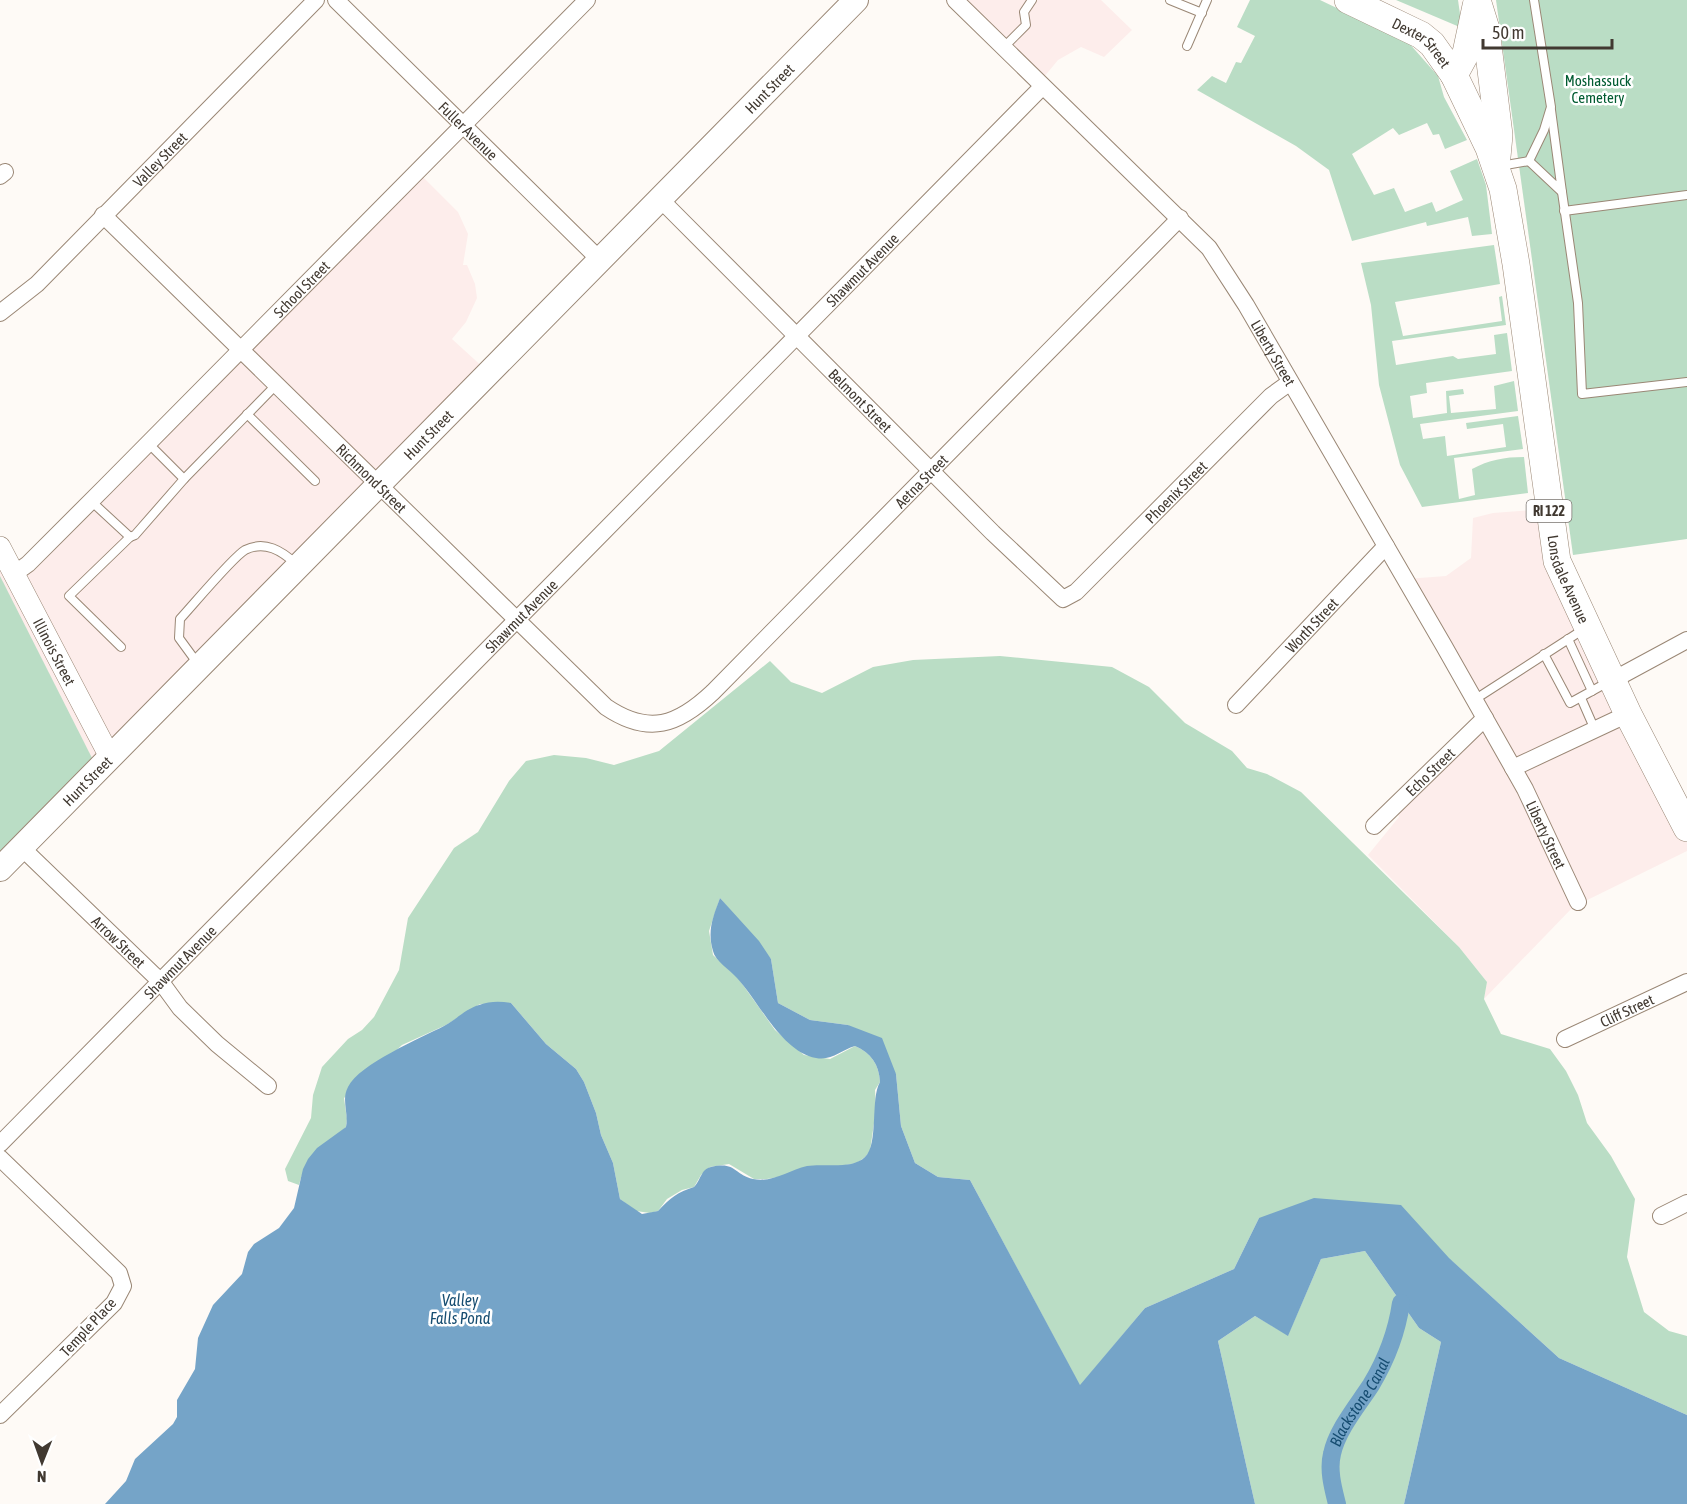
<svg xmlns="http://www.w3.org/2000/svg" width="1687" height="1504" font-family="'Asap Condensed',sans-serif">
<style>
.commercial{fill:#fdedeb}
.green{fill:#baddc5}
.water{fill:#75a4c8}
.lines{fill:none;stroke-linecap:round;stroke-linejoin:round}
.canal{stroke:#75a4c8;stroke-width:18}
.service-casing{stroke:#9a8775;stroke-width:10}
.minor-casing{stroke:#9a8775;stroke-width:18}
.tertiary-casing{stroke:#9a8775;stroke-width:22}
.secondary-casing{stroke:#9a8775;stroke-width:26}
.primary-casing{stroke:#9a8775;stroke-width:28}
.service{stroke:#fff;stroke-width:8}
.minor{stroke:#fff;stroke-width:16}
.tertiary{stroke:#fff;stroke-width:21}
.secondary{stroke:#fff;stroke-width:24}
.primary{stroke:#fff;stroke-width:27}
.labels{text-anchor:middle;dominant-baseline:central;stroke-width:5;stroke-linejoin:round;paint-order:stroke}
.shield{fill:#fff;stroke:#7a746f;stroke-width:1.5}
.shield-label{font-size:14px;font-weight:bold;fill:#413931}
.street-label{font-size:15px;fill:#413931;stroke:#fff}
.park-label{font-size:15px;fill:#005b31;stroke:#fff}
.water-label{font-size:16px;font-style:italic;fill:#164d71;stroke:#fff}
</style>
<rect width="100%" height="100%" fill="#fefaf6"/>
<!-- commercial -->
<g class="commercial">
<polygon points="966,0 1101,0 1132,30 1104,57 1081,47 1058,60 1044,77"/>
<polygon points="417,171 458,212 468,234 463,265 467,265 475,284 477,298 466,322 452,339 486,370 0,865 0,541 16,567"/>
<polygon points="1548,509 1687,822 1687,851 1573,907 1484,999 1487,982 1459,947 1368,855 1399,817 1395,803 1479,714 1406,579 1446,576 1471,558 1473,518 1493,513"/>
</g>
<!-- green -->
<g class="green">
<polygon points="1250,0 1320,0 1408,42 1438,76 1444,97 1467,140 1445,149 1439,134 1433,135 1427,123 1399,135 1393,128 1352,154 1374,195 1394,188 1405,212 1432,202 1436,212 1463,200 1450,171 1477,159 1486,185 1492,234 1472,236 1468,217 1427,226 1426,222 1352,241 1329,170 1296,146 1197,90 1212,76 1226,83 1236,62 1241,63 1255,36 1237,27"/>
<polygon points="1396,0 1458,0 1462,28"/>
<polygon points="1496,0 1687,0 1687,539 1573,555"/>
<path d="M1494,245L1500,284L1395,302L1403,336L1502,321L1499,297L1502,296L1506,325L1392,341L1396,365L1453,356L1458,359L1496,354L1494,335L1507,333L1512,371L1426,383L1427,393L1410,396L1413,418L1447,413L1446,391L1463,389L1464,394L1449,396L1451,413L1496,409L1494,386L1514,381L1518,411L1420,424L1423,439L1445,436L1447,456L1506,447L1503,424L1467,429L1466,423L1518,416L1523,449L1454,458L1459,499L1475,495L1472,469C1489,460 1504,457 1524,457L1528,493L1422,507L1400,465L1379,385L1371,305L1361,263Z"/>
<polygon points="0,576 92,758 0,851"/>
<path d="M1000,656L1112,667L1149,687L1185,723L1232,751L1247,768L1267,774L1301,792L1459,947L1487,982L1484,999L1501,1034L1550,1049L1566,1071L1578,1095L1587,1123L1611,1156L1635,1199L1627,1257L1644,1312L1669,1331L1687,1336V1415L1559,1358L1452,1261L1259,1218L1234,1269L1145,1308L1080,1386L970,1180L938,1177L915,1163L901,1126L896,1074L848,1025L810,1020L778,1003L771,959L720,898L709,931L713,955L738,978L775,1030L804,1055L830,1059L855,1046C871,1053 879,1064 880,1082L875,1090L876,1109L870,1151L865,1157L857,1163L767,1179H754L729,1164L710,1167L701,1175L694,1187L682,1190L667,1199L658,1211L650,1213L636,1211L620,1199L613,1163L601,1135L596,1113L584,1082L576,1069L546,1044L511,1003L480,1004L446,1025L402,1045L344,1098L347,1119L346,1127C322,1149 308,1151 299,1185L288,1181L285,1169L311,1118L313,1095L322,1067L348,1039L362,1030L374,1017L399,970L408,918L454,848L478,832L509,781L526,761L554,755L586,758L614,765L659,751L770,661L791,682L822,693L873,667L913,660Z"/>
<polygon points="1365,1251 1419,1328 1441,1342 1404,1504 1255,1504 1218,1341 1255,1316 1288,1335 1321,1259"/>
</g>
<!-- water -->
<path class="water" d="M720,898L759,941L771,959L778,1003L810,1020L848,1025L882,1038L896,1074L901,1126L915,1163L938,1177L970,1180L1080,1385L1145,1308L1234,1269L1259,1218L1314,1198L1401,1205L1449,1258L1559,1358L1687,1415V1504H1404L1441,1342L1419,1328L1365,1251L1321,1259L1288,1336L1255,1316L1218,1341L1255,1504H105L126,1481L135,1459L173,1424L177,1417V1400L195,1369L198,1338L213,1305L242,1274L248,1252L254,1244L279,1228L294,1208L303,1169L308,1159L317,1148L346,1127C349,1113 341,1100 348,1087C359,1064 421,1038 444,1026C456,1020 465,1009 479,1005C490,1001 500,1001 511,1003L546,1044L576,1069L584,1082L596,1113L601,1135L613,1163L620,1199L642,1214L658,1211C670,1198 678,1192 694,1187C701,1180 701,1169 711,1167C736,1161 733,1174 753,1179C773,1183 789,1170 807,1166C824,1163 852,1170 865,1157C879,1144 870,1099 880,1082C879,1064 871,1053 855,1046C841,1050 832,1061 816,1058C782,1052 759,1002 737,978C730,970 715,961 713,951C707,931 713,917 720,898Z"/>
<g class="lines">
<!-- canal -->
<path class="canal" id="s1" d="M1337,1504C1333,1488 1328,1470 1332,1454C1337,1430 1358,1405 1371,1385C1386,1360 1397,1331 1401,1303"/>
<!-- service casing -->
<g class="service-casing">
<g id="service">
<polyline points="1170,0 1202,13"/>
<polyline points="1187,46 1207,0"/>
<polyline points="1003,48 1026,25 1024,12 1032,0"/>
<polyline points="1529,161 1562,192 1551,110"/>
<polyline points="1500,166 1529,161 1544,130 1551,107 1534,0"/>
<polyline points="1562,192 1578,303 1582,394 1687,382"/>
<polyline points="1564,211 1687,195"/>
<polyline points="247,414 315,481"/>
<polyline points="148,443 184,479"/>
<polyline points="91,501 130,537"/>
<polyline points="1568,639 1592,691"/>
<polyline points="121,647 69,596 130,537 135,535 184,479 276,385"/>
<polyline points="1544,654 1570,703 1610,681"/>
<path d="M198,664L179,638L180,619C192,606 233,557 245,550C265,540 282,551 296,564"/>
<polyline points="1581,698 1595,730"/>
<polyline points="1474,700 1584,629"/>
</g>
</g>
<!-- minor casing -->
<g class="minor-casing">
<g id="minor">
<path id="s2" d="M336,0L601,261"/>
<path id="s3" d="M955,0L1209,248L1246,305L1444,646L1525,789L1578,902"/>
<polyline points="0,176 5,172"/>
<path id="s4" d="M660,199L993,533L1063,599L1076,592L1271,396L1289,383"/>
<path id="s5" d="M103,215L606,707C649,736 678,725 713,692L1180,218"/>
<path id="s6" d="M0,313L37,284L316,0"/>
<path id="s7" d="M14,574L28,564L105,487L587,0"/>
<polyline points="1613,680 1687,640"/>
<path id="s8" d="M1236,705L1386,546"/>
<polyline points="1513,768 1628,714"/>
<path id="s9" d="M1374,826L1485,718"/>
<path id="s10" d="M21,847L161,982L180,1008L217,1044L268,1086"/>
<path id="s11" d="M1565,1039L1687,982"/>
<path id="s12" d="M0,1144L1042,87"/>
<polyline points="0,1158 119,1273 123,1286 114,1303 0,1415"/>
<polyline points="1661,1216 1687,1203"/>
</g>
</g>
<!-- tertiary casing -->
<g class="tertiary-casing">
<g id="tertiary">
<path id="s13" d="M0,547L110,757"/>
</g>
</g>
<!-- secondary casing -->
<g class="secondary-casing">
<g id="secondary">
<path id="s14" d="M0,869L856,0"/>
</g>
</g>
<!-- primary casing -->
<g class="primary-casing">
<g id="primary">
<path id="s15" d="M1348,0L1421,35L1432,44L1454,75L1489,148L1503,189L1516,264L1557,561L1628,714L1687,828"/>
<polyline points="1477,0 1486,29 1499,135 1497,157"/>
<polyline points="1454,75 1466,53 1476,6"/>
</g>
</g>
<!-- service -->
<use href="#service" class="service"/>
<!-- minor -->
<use href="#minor" class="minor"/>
<!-- tertiary -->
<use href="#tertiary" class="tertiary"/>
<!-- secondary -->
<use href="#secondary" class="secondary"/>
<!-- primary -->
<use href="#primary" class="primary"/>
</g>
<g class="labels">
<!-- shield labels -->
<rect class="shield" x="1526.5" y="500" width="45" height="22" rx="4.5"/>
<g class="shield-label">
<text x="1549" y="511">RI 122</text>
</g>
<!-- street labels -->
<g class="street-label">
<text stroke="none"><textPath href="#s15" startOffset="86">Dexter Street</textPath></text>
<text stroke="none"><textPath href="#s14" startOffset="1096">Hunt Street</textPath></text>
<text stroke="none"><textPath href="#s2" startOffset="186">Fuller Avenue</textPath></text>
<text stroke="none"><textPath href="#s6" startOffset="222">Valley Street</textPath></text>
<text stroke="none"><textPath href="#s12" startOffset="1228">Shawmut Avenue</textPath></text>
<text stroke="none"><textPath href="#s7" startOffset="405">School Street</textPath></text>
<text stroke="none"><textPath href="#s3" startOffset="478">Liberty Street</textPath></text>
<text stroke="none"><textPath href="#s4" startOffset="284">Belmont Street</textPath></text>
<text stroke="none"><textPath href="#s14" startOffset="610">Hunt Street</textPath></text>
<text stroke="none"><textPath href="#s5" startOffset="376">Richmond Street</textPath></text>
<text stroke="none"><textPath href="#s5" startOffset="1120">Aetna Street</textPath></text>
<text stroke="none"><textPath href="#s4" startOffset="724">Phoenix Street</textPath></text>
<text stroke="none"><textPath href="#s15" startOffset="654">Lonsdale Avenue</textPath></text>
<text stroke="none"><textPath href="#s12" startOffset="742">Shawmut Avenue</textPath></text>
<text stroke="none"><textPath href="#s8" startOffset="110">Worth Street</textPath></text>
<text stroke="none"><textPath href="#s13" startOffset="118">Illinois Street</textPath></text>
<text stroke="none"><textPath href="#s9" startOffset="78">Echo Street</textPath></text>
<text stroke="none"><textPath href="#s14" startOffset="124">Hunt Street</textPath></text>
<text stroke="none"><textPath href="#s3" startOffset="1032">Liberty Street</textPath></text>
<text stroke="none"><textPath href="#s10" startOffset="136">Arrow Street</textPath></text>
<text stroke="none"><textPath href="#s12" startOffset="256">Shawmut Avenue</textPath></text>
<text stroke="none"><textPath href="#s11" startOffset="68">Cliff Street</textPath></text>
<text transform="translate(88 1327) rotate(-47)">Temple Place</text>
</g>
<!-- park labels -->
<g class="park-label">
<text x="1598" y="80">Moshassuck<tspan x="1598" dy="17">Cemetery</tspan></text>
</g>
<!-- water labels -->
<g class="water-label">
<text x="460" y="1300">Valley<tspan x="460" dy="18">Falls Pond</tspan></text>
<text stroke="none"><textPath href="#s1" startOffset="110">Blackstone Canal</textPath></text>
</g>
</g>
<!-- north arrow -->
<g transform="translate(42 1462) rotate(181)" stroke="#ffffff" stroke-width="4.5" paint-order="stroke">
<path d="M0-4.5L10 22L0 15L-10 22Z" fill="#413931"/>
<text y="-9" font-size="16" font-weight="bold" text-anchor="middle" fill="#413931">N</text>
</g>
<!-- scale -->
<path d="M1483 39v9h129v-9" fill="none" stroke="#413931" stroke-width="3"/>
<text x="1492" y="39" font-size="18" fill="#413931" stroke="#ffffff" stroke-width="4.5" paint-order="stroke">50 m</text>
</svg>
